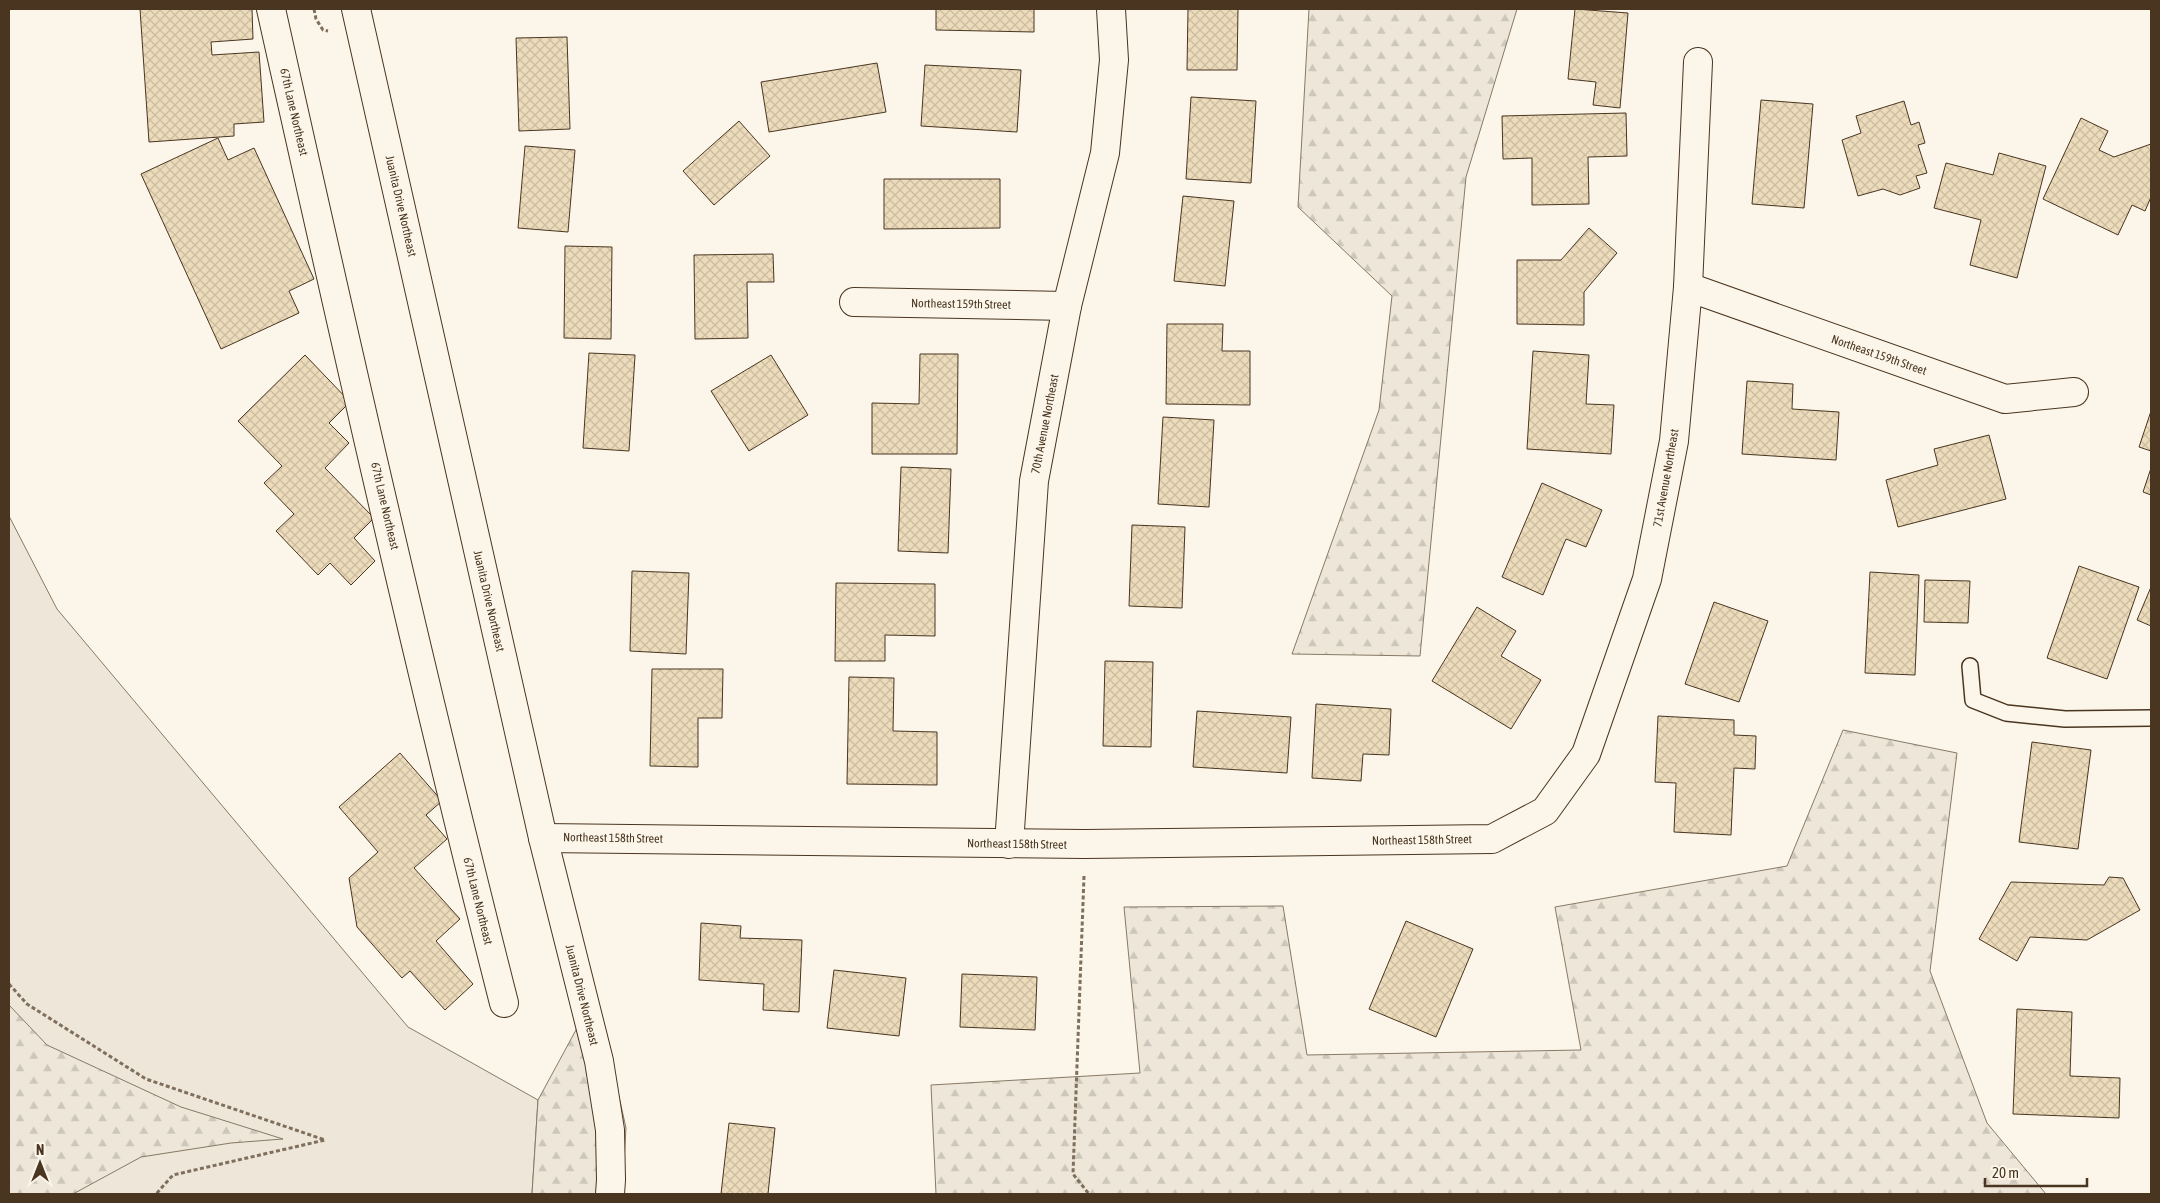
<svg xmlns="http://www.w3.org/2000/svg" width="2160" height="1203" font-family="'Asap Condensed',sans-serif">
<style>
.green{fill:#ede6d9;stroke:#887966}
.forest{fill:url(#forest-firs);stroke:#887966}
.building{fill:url(#building-cross-hatch);stroke:#4a3520}
.lines{fill:none;stroke-linecap:round;stroke-linejoin:round}
.lane-casing{stroke:#4a3520;stroke-width:18}
.street-casing{stroke:#4a3520;stroke-width:30}
.secondary-casing{stroke:#4a3520;stroke-width:30}
.path{stroke:#7f6f5c;stroke-width:3;stroke-dasharray:4 2.5;stroke-linecap:butt}
.lane{stroke:#fbf6e9;stroke-width:15}
.street{stroke:#fbf6e9;stroke-width:28}
.secondary{stroke:#fbf6e9;stroke-width:28}
.labels{text-anchor:middle;dominant-baseline:central;stroke-width:4;stroke-linejoin:round;paint-order:stroke}
.street-label{font-size:12px;fill:#4a3520;stroke:#fbf6e9}
</style>
<defs>
<pattern id="forest-firs" width="22" height="20" patternUnits="userSpaceOnUse" patternTransform="scale(1.25)"><rect width="22" height="20" fill="#ede6d9"/><path d="M5 1l3.5 6h-7zM16 11l3.5 6h-7z" fill="#cdc6ba"/></pattern>
<pattern id="building-cross-hatch" width="8" height="8" patternUnits="userSpaceOnUse" patternTransform="scale(1.25)"><rect width="8" height="8" fill="#ecdcbc"/><path d="M0 0l8 8M0 8l8-8" fill="none" stroke="#ccbda1"/></pattern>
</defs>
<rect width="100%" height="100%" fill="#fbf6e9"/>
<!-- green -->
<polygon class="green" points="9,516 57,609 408,1027 538,1100 532,1194 9,1194"/>
<!-- forest -->
<g class="forest">
<polygon points="1309,9 1517,9 1466,177 1420,656 1292,654 1379,410 1392,296 1298,207"/>
<polygon points="1843,730 1957,753 1930,971 1987,1123 2046,1194 936,1194 931,1085 1140,1073 1124,907 1283,906 1307,1055 1581,1050 1555,907 1787,866"/>
<polygon points="596,993 626,1128 622,1194 532,1194 538,1100"/>
<polygon points="9,1005 47,1045 181,1107 283,1139 231,1143 141,1157 73,1194 9,1194"/>
</g>
<!-- building -->
<g class="building">
<polygon points="140,9 252,9 253,39 211,42 212,55 259,52 264,122 234,124 234,136 149,142"/>
<polygon points="936,9 1034,9 1034,32 936,30"/>
<polygon points="1188,9 1238,9 1237,70 1187,70"/>
<polygon points="1575,9 1628,13 1620,108 1593,105 1596,82 1568,79"/>
<polygon points="567,37 570,129 519,131 516,38"/>
<polygon points="877,63 886,112 769,132 761,82"/>
<polygon points="925,65 1021,70 1017,132 921,126"/>
<polygon points="1191,97 1256,101 1251,183 1186,179"/>
<polygon points="1761,100 1813,104 1804,208 1752,204"/>
<polygon points="1904,101 1911,125 1919,122 1925,143 1918,145 1927,173 1916,176 1920,188 1900,195 1883,189 1858,196 1842,140 1861,133 1856,116"/>
<polygon points="1626,113 1627,156 1588,157 1589,204 1532,205 1532,158 1503,159 1502,116"/>
<polygon points="2081,118 2108,131 2099,150 2114,157 2151,144 2151,197 2145,211 2132,205 2118,235 2043,199"/>
<polygon points="739,121 770,156 714,205 683,171"/>
<polygon points="218,138 228,160 254,148 314,279 289,291 299,313 221,349 141,174"/>
<polygon points="525,146 575,150 568,232 518,228"/>
<polygon points="1999,153 2046,166 2017,278 1970,265 1981,220 1934,208 1946,163 1993,175"/>
<polygon points="884,179 1000,179 1000,228 884,229"/>
<polygon points="1183,196 1234,201 1225,286 1174,281"/>
<polygon points="1589,228 1617,253 1584,292 1584,325 1517,324 1517,260 1561,260"/>
<polygon points="565,246 612,247 611,339 564,338"/>
<polygon points="773,254 774,282 747,282 748,338 695,339 694,255"/>
<polygon points="1167,324 1223,324 1222,351 1250,351 1250,405 1166,404"/>
<polygon points="1533,351 1589,355 1586,404 1614,405 1611,454 1527,449"/>
<polygon points="589,353 635,355 629,451 583,448"/>
<polygon points="920,354 958,354 957,454 872,454 872,403 919,404"/>
<polygon points="305,355 350,402 329,423 349,443 325,468 374,518 354,538 375,561 351,585 330,563 318,575 276,531 294,514 264,483 282,466 238,421"/>
<polygon points="771,355 808,415 749,451 711,391"/>
<polygon points="1747,381 1793,384 1792,409 1839,412 1836,460 1742,454"/>
<polygon points="2151,411 2151,451 2139,447"/>
<polygon points="1163,417 1214,420 1209,507 1158,504"/>
<polygon points="1989,435 2006,499 1898,527 1886,480 1938,465 1934,449"/>
<polygon points="901,467 951,469 948,553 898,551"/>
<polygon points="2151,468 2151,495 2143,492"/>
<polygon points="1542,483 1602,510 1586,547 1566,539 1543,595 1502,577"/>
<polygon points="1132,525 1185,527 1182,608 1129,606"/>
<polygon points="2079,566 2139,587 2107,679 2047,658"/>
<polygon points="632,571 689,573 686,654 630,651"/>
<polygon points="1870,572 1919,575 1915,675 1865,673"/>
<polygon points="1925,580 1970,581 1968,623 1924,622"/>
<polygon points="836,583 935,584 935,636 885,635 885,661 835,661"/>
<polygon points="2151,587 2151,626 2137,620"/>
<polygon points="1714,602 1768,621 1739,702 1685,684"/>
<polygon points="1477,607 1516,631 1501,656 1541,680 1511,729 1432,681"/>
<polygon points="1105,661 1153,662 1151,747 1103,746"/>
<polygon points="652,669 723,669 722,718 698,718 698,767 650,766"/>
<polygon points="849,677 894,678 893,731 937,732 937,785 847,784"/>
<polygon points="1316,704 1391,709 1389,755 1363,754 1361,781 1312,778"/>
<polygon points="1197,711 1291,717 1287,773 1193,767"/>
<polygon points="1658,716 1734,720 1734,735 1756,736 1755,769 1734,768 1731,835 1674,832 1676,783 1655,782"/>
<polygon points="2032,742 2091,750 2078,849 2019,842"/>
<polygon points="400,753 442,801 426,815 447,839 414,868 460,919 436,941 473,984 445,1010 410,971 402,978 357,927 349,878 378,852 339,807"/>
<polygon points="2109,877 2123,878 2140,910 2087,940 2030,937 2017,961 1979,939 2011,882 2104,885"/>
<polygon points="1406,921 1473,949 1436,1037 1369,1009"/>
<polygon points="701,923 741,926 740,938 802,940 799,1012 763,1010 764,984 699,980"/>
<polygon points="834,970 906,978 899,1036 827,1028"/>
<polygon points="962,974 1037,977 1035,1030 960,1027"/>
<polygon points="2017,1009 2072,1012 2070,1076 2120,1078 2119,1118 2013,1114"/>
<polygon points="729,1123 775,1128 768,1194 721,1194"/>
</g>
<g class="lines">
<!-- lane casing -->
<g class="lane-casing">
<polyline id="lane" points="1970,666 1973,700 2006,713 2065,719 2151,718"/>
</g>
<!-- street casing -->
<g class="street-casing">
<g id="street">
<path d="M271,9C345,341 420,673 504,1003"/>
<polyline points="1688,287 2005,399 2074,392"/>
<polyline points="854,302 1067,306"/>
<polyline points="543,838 1085,844 1492,839 1545,811 1586,754 1647,579 1674,441 1688,287 1698,62"/>
<polyline points="1009,844 1034,481 1067,306 1105,153 1114,60 1111,9"/>
</g>
</g>
<!-- secondary casing -->
<g class="secondary-casing">
<polyline id="secondary" points="356,9 543,838 599,1061 610,1130 611,1180 610,1194"/>
</g>
<!-- path -->
<g class="path">
<polyline points="314,9 316,19 323,30 328,31"/>
<polyline points="1084,876 1073,1174 1089,1194"/>
<polyline points="9,984 27,1004 146,1079 325,1140 173,1175 156,1194"/>
</g>
<!-- lane -->
<use href="#lane" class="lane"/>
<!-- street -->
<use href="#street" class="street"/>
<!-- secondary -->
<use href="#secondary" class="secondary"/>
</g>
<g class="labels">
<!-- street labels -->
<g class="street-label">
<text transform="translate(294 112) rotate(77)">67th Lane Northeast</text>
<text transform="translate(401 206) rotate(77)">Juanita Drive Northeast</text>
<text transform="translate(961 304) rotate(1)">Northeast 159th Street</text>
<text transform="translate(1879 355) rotate(19)">Northeast 159th Street</text>
<text transform="translate(1045 424) rotate(-79)">70th Avenue Northeast</text>
<text transform="translate(1666 478) rotate(-80)">71st Avenue Northeast</text>
<text transform="translate(385 506) rotate(77)">67th Lane Northeast</text>
<text transform="translate(489 601) rotate(77)">Juanita Drive Northeast</text>
<text transform="translate(613 838) rotate(1)">Northeast 158th Street</text>
<text transform="translate(1422 840) rotate(-1)">Northeast 158th Street</text>
<text transform="translate(1017 844) rotate(1)">Northeast 158th Street</text>
<text transform="translate(478 901) rotate(76)">67th Lane Northeast</text>
<text transform="translate(582 995) rotate(76)">Juanita Drive Northeast</text>
</g>
</g>
<!-- border -->
<rect width="2160" height="1203" fill="none" stroke="#4a3520" stroke-width="20"/>
<!-- north arrow -->
<g transform="translate(40 1163)" stroke="#fbf6e9" stroke-width="4" paint-order="stroke">
<path d="M0-4L9 19L0 12L-9 19Z" fill="#4a3520"/>
<text y="-8" font-size="14" font-weight="bold" text-anchor="middle" fill="#4a3520">N</text>
</g>
<!-- scale -->
<path d="M1985 1178v8h102v-8" fill="none" stroke="#4a3520" stroke-width="2.5"/>
<text x="1992" y="1178" font-size="15" fill="#4a3520" stroke="#fbf6e9" stroke-width="4" paint-order="stroke">20 m</text>
</svg>
